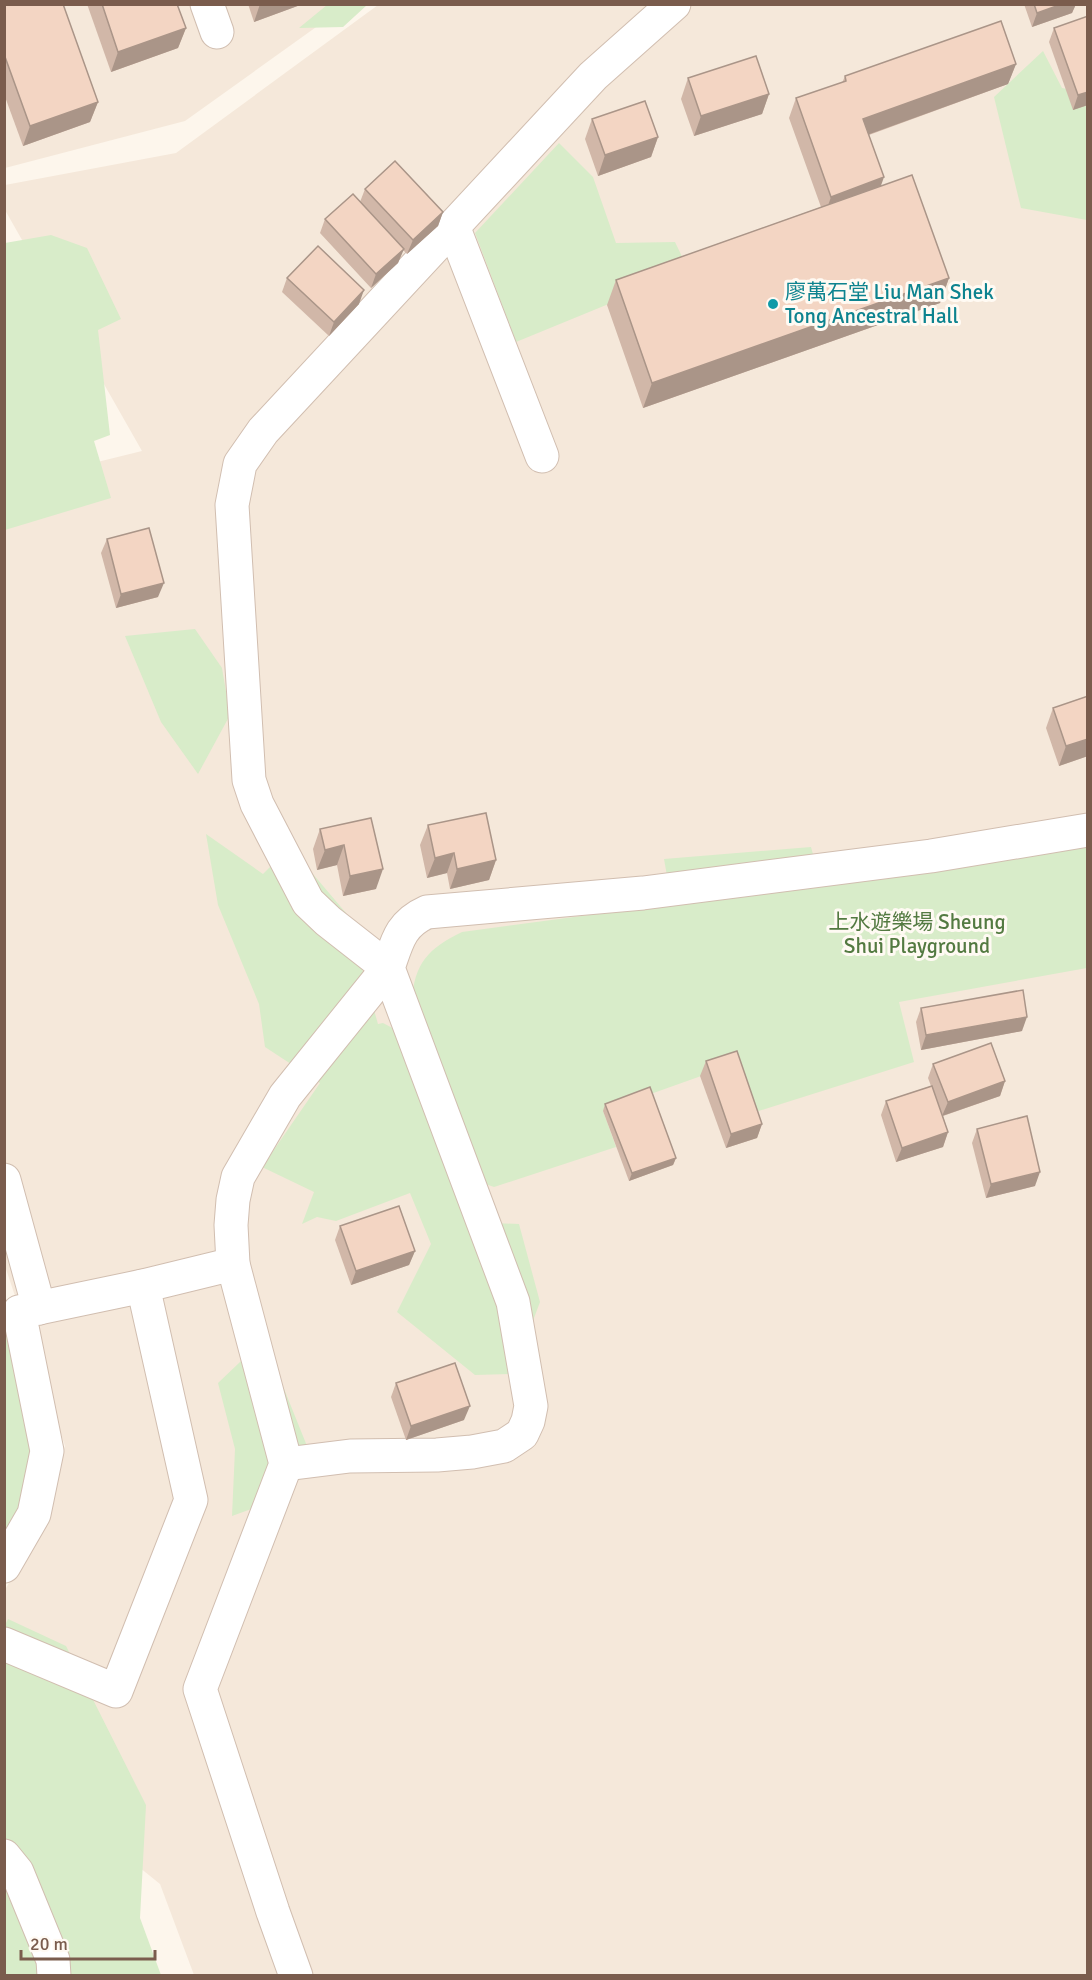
<svg xmlns="http://www.w3.org/2000/svg" width="1092" height="1980" font-family="Signika,'Noto Sans SC',sans-serif">
<style>
.residential{fill:#f5e8da}
.green{fill:#d8ecc9}
.lines{fill:none;stroke-linecap:round;stroke-linejoin:round}
.minor-casing{stroke:#d1beb0;stroke-width:35}
.minor{stroke:#fff;stroke-width:33}
.wall{fill:#d1b7a8}
.shaded-wall{fill:#aa9588}
.building{fill:#f3d5c3;stroke:#aa9588;stroke-width:1.5}
.culture-dot{fill:#0f9aa8;stroke:#fffaf3;stroke-width:2}
.labels{text-anchor:middle;dominant-baseline:central;stroke-width:6;stroke-linejoin:round;paint-order:stroke}
.culture-label{font-size:21px;fill:#0d838f;stroke:#fffaf3;text-anchor:start}
.park-label{font-size:21px;fill:#537a41;stroke:#fffaf3}
</style>
<rect width="100%" height="100%" fill="#fdf6ec"/>
<!-- residential -->
<g class="residential">
<polygon points="5,5 347,5 185,121 5,168"/>
<polygon points="378,5 1087,5 1087,1975 194,1975 160,1884 5,1759 5,1590 37,1531 65,1446 5,1266 4,485 142,451 5,210 5,185 176,153"/>
</g>
<!-- green -->
<g class="green">
<polygon points="327,5 327,4 367,5 343,27 299,28"/>
<polygon points="1043,51 1062,88 1087,93 1087,220 1021,208 994,97"/>
<polygon points="559,143 593,177 616,243 675,242 689,271 516,342 475,233"/>
<polygon points="51,235 87,248 121,319 98,330 110,435 94,441 111,498 5,530 5,243"/>
<polygon points="195,629 222,668 230,715 198,774 161,722 125,636"/>
<polygon points="206,834 263,874 290,847 346,913 378,1024 383,1023 398,1031 471,1222 519,1224 540,1302 513,1374 475,1375 397,1312 431,1244 410,1193 336,1221 317,1217 302,1224 314,1192 262,1167 320,1083 265,1047 259,1004 218,905"/>
<path d="M1087,844V968L899,1002L914,1062L749,1114L732,1065L603,1111L616,1147L494,1187L477,1181L412,1001C414,963 429,948 462,932L672,904L664,859L811,847L821,883Z"/>
<polygon points="10,1333 33,1444 27,1477 15,1523 5,1540 4,1334"/>
<polygon points="264,1339 307,1446 270,1502 232,1516 235,1449 218,1383"/>
<polygon points="8,1619 66,1646 146,1805 140,1918 161,1975 5,1976 4,1627"/>
</g>
<g class="lines">
<!-- minor casing -->
<g class="minor-casing">
<g id="minor">
<polyline points="207,4 217,32"/>
<polyline points="453,226 542,456"/>
<polyline points="4,1180 39,1308"/>
<path d="M286,1464L350,1456L437,1455L472,1452L504,1446L522,1434L528,1421L531,1406L513,1302L388,968C397,942 400,924 427,912L643,893L931,856L1088,830"/>
<polyline points="4,1566 34,1514 47,1451 19,1312 143,1286 233,1264"/>
<polyline points="4,1644 116,1691 191,1500 143,1286"/>
<polyline points="4,1856 17,1872 53,1960 54,1976"/>
<polyline points="296,1976 273,1912 200,1689 286,1464 233,1264 231,1225 233,1200 238,1177 285,1096 388,968 328,921 308,902 257,804 249,780 232,505 240,464 263,431 593,76 674,4"/>
</g>
</g>
<!-- minor -->
<use href="#minor" class="minor"/>
</g>
<!-- wall -->
<g class="wall">
<polygon points="87,4 177,4 186,28 178,48 111,72"/>
<polygon points="248,4 303,4 254,22"/>
<polygon points="1024,4 1076,4 1072,13 1032,27"/>
<polygon points="4,6 98,102 90,122 23,146 4,94"/>
<polygon points="1054,28 1088,105 1073,110 1049,42"/>
<polygon points="1016,64 1008,84 869,135 881,186 949,278 940,303 643,408 607,305 616,280 821,207 789,118 796,98 842,83 845,76"/>
<polygon points="688,78 769,94 762,114 694,136 681,99"/>
<polygon points="592,119 658,137 651,157 598,176 585,139"/>
<polygon points="365,189 443,212 438,226 407,254 403,250 398,263 371,288 320,233 325,219 360,202"/>
<polygon points="287,278 359,304 329,336 282,292"/>
<polygon points="107,539 158,597 116,608 101,553"/>
<polygon points="1088,696 1088,756 1059,766 1046,728 1053,708"/>
<polygon points="371,818 376,889 343,896 337,865 317,870 313,849 320,829"/>
<polygon points="428,825 496,860 489,880 450,889 447,873 427,878 420,845"/>
<polygon points="921,1008 1022,1031 921,1050 916,1022"/>
<polygon points="706,1061 762,1124 757,1138 726,1148 700,1076"/>
<polygon points="933,1064 1005,1081 1000,1096 943,1116 948,1132 943,1147 896,1162 881,1115 886,1101 931,1086 928,1078"/>
<polygon points="605,1104 676,1158 673,1165 629,1181 603,1111"/>
<polygon points="977,1129 1035,1186 986,1198 972,1143"/>
<polygon points="340,1226 415,1251 409,1265 351,1285 335,1240"/>
<polygon points="396,1383 464,1420 406,1440 391,1397"/>
</g>
<!-- shaded-wall -->
<g class="shaded-wall">
<polygon points="260,4 303,4 254,22"/>
<polygon points="1062,4 1076,4 1072,13 1032,27 1037,13"/>
<polygon points="186,28 178,48 111,72 118,52"/>
<polygon points="1016,64 1008,84 856,139 863,119"/>
<polygon points="1088,92 1088,105 1073,110 1078,95"/>
<polygon points="769,94 762,114 694,136 701,116"/>
<polygon points="98,102 90,122 23,146 30,126"/>
<polygon points="658,137 651,157 598,176 605,155"/>
<polygon points="884,177 877,197 824,217 831,197"/>
<polygon points="443,212 438,226 407,254 413,240"/>
<polygon points="404,249 398,263 371,288 376,274"/>
<polygon points="949,278 940,303 643,408 652,383"/>
<polygon points="364,290 359,304 329,336 334,322"/>
<polygon points="164,583 158,597 116,608 121,594"/>
<polygon points="1088,739 1088,756 1059,766 1066,746"/>
<polygon points="344,845 337,865 317,870 325,850"/>
<polygon points="454,853 447,873 427,878 435,858"/>
<polygon points="496,860 489,880 450,889 457,869"/>
<polygon points="383,869 376,889 343,896 350,876"/>
<polygon points="1027,1017 1022,1031 921,1050 926,1035"/>
<polygon points="1005,1081 1000,1096 942,1116 948,1102"/>
<polygon points="762,1124 757,1138 726,1148 731,1134"/>
<polygon points="948,1132 943,1147 896,1162 902,1148"/>
<polygon points="676,1158 673,1165 629,1181 632,1173"/>
<polygon points="1040,1172 1035,1186 986,1198 991,1184"/>
<polygon points="415,1251 409,1265 351,1285 356,1271"/>
<polygon points="470,1406 464,1420 406,1440 411,1426"/>
</g>
<!-- building -->
<g class="building">
<polygon points="8,4 63,4 98,102 30,126 4,54 4,6"/>
<polygon points="102,4 177,4 186,28 118,52"/>
<polygon points="1034,4 1062,4 1037,13"/>
<polygon points="1088,16 1088,92 1078,95 1054,28"/>
<polygon points="1001,21 1016,64 863,119 884,177 831,197 796,98 846,81 845,76"/>
<polygon points="756,56 769,94 701,116 688,78"/>
<polygon points="645,101 658,137 605,155 592,119"/>
<polygon points="395,161 443,212 413,240 365,189"/>
<polygon points="912,175 949,278 652,383 616,280"/>
<polygon points="353,194 404,249 376,274 325,219"/>
<polygon points="318,246 364,290 334,322 287,278"/>
<polygon points="149,528 164,583 121,594 107,539"/>
<polygon points="1088,696 1088,739 1066,746 1053,708"/>
<polygon points="486,813 496,860 457,869 454,853 435,858 428,825"/>
<polygon points="371,818 383,869 350,876 344,845 325,850 320,829"/>
<polygon points="1023,990 1027,1017 926,1035 921,1008"/>
<polygon points="991,1043 1005,1081 948,1102 933,1064"/>
<polygon points="737,1051 762,1124 731,1134 706,1061"/>
<polygon points="932,1086 948,1132 902,1148 886,1101"/>
<polygon points="650,1087 676,1158 632,1173 605,1104"/>
<polygon points="1027,1116 1040,1172 991,1184 977,1129"/>
<polygon points="399,1206 415,1251 356,1271 340,1226"/>
<polygon points="455,1363 470,1406 411,1426 396,1383"/>
</g>
<!-- markers -->
<circle class="culture-dot" cx="773" cy="304" r="6"/>
<g class="labels">
<!-- culture labels -->
<g class="culture-label">
<text x="785" y="292">廖萬石堂 Liu Man Shek<tspan x="785" dy="24">Tong Ancestral Hall</tspan></text>
</g>
<!-- park labels -->
<g class="park-label">
<text x="917" y="922">上水遊樂場 Sheung<tspan x="917" dy="24">Shui Playground</tspan></text>
</g>
</g>
<!-- border -->
<rect width="1092" height="1980" fill="none" stroke="#7a5c4d" stroke-width="12"/>
<!-- scale -->
<path d="M21 1950v9h134v-9" fill="none" stroke="#7a5c4d" stroke-width="3"/>
<text x="30" y="1950" font-size="18" fill="#7a5c4d" stroke="#fffaf3" stroke-width="4.5" paint-order="stroke">20 m</text>
</svg>
